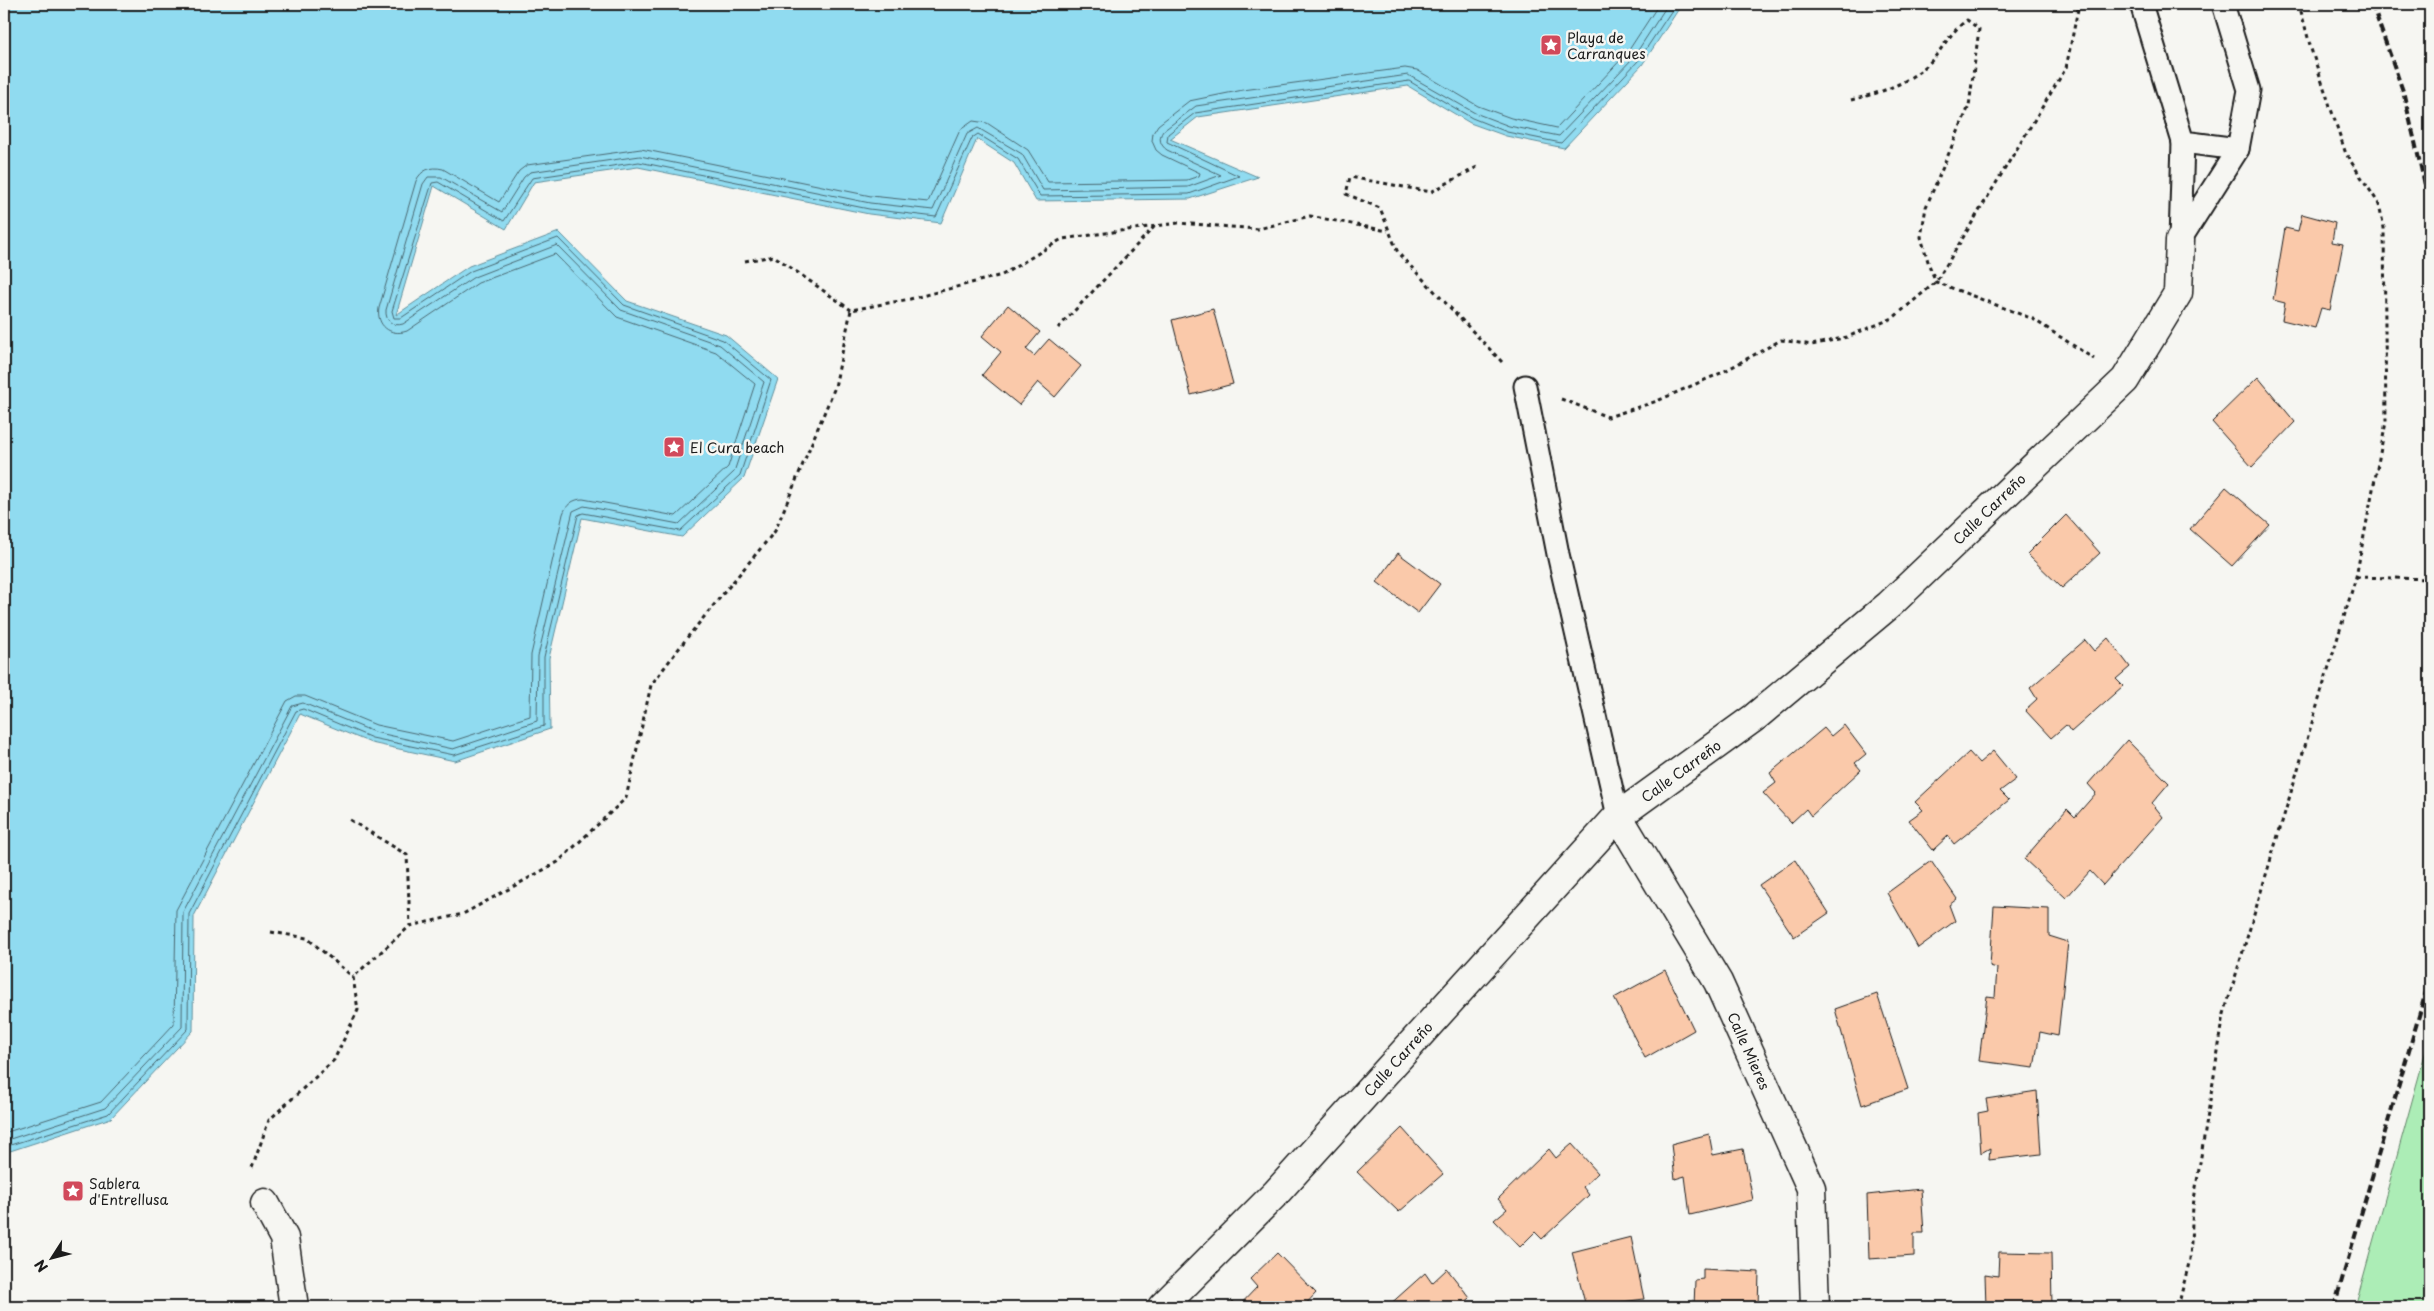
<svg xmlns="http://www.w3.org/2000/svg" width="2434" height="1311" font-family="'Playpen Sans',sans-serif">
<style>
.green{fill:#acedb6;stroke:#648469}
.water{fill:#90dbf0;stroke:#628f9b}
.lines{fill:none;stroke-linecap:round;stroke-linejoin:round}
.shore{stroke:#4a6871;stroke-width:1}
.building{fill:#fac9aa;stroke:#1c1c1c}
.lane-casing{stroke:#1c1c1c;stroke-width:25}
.street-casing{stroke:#1c1c1c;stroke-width:31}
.path{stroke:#1c1c1c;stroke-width:3;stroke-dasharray:4 4;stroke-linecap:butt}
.lane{stroke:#f6f6f2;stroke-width:21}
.street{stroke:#f6f6f2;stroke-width:28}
.rail{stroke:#1c1c1c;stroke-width:4;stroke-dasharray:8 4;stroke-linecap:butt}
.labels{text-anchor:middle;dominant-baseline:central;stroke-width:5;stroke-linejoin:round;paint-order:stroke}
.poi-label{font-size:14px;fill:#1c1c1c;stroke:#f6f6f2;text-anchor:start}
.street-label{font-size:14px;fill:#1c1c1c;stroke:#f6f6f2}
</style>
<rect width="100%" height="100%" fill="#f6f6f2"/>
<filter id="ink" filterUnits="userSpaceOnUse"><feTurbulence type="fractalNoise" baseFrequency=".02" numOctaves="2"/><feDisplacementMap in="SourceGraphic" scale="10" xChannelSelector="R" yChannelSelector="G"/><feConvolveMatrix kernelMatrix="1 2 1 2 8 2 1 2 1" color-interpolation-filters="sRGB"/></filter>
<g filter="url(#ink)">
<!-- green -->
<polygon class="green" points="2430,1036 2430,1307 2355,1307"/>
<!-- water -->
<polygon class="water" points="4,4 1682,4 1642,65 1564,148 1506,136 1470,123 1408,86 1198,117 1170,139 1258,177 1190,199 1036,201 1014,163 977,139 941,223 869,214 638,167 534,182 506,229 434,186 396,315 469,266 559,232 627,301 726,335 778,379 744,478 682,537 582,518 549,658 550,729 455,761 371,743 300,714 194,916 193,1031 111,1118 4,1153"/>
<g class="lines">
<!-- shore -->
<g class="shore">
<path d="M4,1133L101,1102L174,1024L176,910L287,701L296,696H305L376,725L453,741L530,716L531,655L563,514C566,505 573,499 583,499L676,516L728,467L755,384L716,352L617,317L555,254L478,283L407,331C390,337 376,325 379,308L416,181C421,170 431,166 443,169L499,202L519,171L527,165L641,149L871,196L928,202L960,130L973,121L987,123L1028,150L1048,182L1187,180L1199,176L1200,173L1162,155L1156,150L1152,141L1153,133L1158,125L1189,101L1243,90L1405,68L1417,70L1478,106L1511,118L1557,128L1627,53L1659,4"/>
<path d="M4,1141L105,1108L182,1027L183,912L292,706L303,703L374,732L453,749L537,721L538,656L573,511L584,506L679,524L734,472L764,382L720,345L621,310L557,245L474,277L403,324C393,327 385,321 386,310L423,184L428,177H441L502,212L524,177L530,172L640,156L870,203L933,210L967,134L978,128L1022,154L1043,190L1188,187L1221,175L1167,150C1160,145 1158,138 1163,131L1196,106L1408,75L1475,113L1509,126L1559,136L1633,58L1668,4"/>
<polyline points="4,1147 108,1114 188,1029 189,914 296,711 303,709 372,738 454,755 544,726 544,657 578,515 583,513 680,531 740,475 771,380 723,340 624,305 558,238 471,271 401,318 394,318 392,311 432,183 438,182 504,221 532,178 639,162 869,209 936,217 972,138 978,134 1018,159 1040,196 1189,194 1239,176 1167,142 1168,134 1195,113 1409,81 1472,118 1507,132 1561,143 1638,61 1676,4"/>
</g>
</g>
<!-- building -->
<g class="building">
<polygon points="2302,214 2335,223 2332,242 2343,244 2330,310 2321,308 2315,328 2282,320 2285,303 2273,300 2285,228 2298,231"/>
<polygon points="1008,305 1040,332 1026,349 1034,356 1049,339 1081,366 1055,397 1038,382 1019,405 982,375 1001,352 982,336"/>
<polygon points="1213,309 1233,384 1191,395 1172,320"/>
<polygon points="2258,377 2295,422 2252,467 2212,422"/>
<polygon points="2226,487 2270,525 2232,566 2190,529"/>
<polygon points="2066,515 2100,553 2062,588 2027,554"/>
<polygon points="1398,553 1440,584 1418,613 1377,582"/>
<polygon points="2108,638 2130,667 2116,679 2123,686 2071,732 2066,725 2051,738 2025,710 2037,699 2030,688 2085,640 2094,651"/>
<polygon points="1844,725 1866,754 1855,763 1861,770 1811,816 1806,809 1791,823 1763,793 1776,783 1770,773 1824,728 1831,736"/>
<polygon points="2127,740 2169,783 2152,803 2163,817 2103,885 2090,871 2066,898 2024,859 2067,809 2075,817 2096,793 2088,784"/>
<polygon points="1993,751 2016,779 2000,791 2009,800 1954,844 1948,836 1933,850 1909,820 1923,810 1915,802 1969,752 1979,763"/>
<polygon points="1795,860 1829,913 1794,937 1759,885"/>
<polygon points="1931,861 1957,899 1949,905 1955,921 1918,948 1887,893"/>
<polygon points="1994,906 2049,909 2049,936 2068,942 2058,1036 2040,1032 2034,1068 1979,1061 1987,996 1995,997 1997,968 1990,966"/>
<polygon points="1665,970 1694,1030 1645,1058 1614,998"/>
<polygon points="1877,994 1908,1089 1862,1105 1835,1009"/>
<polygon points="2037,1091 2041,1154 1989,1160 1990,1148 1981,1153 1978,1113 1988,1111 1986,1099"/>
<polygon points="1402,1128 1443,1174 1399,1212 1357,1172"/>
<polygon points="1709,1134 1713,1155 1743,1149 1753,1200 1690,1215 1685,1176 1675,1179 1671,1144"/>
<polygon points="1572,1144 1598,1173 1583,1187 1589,1195 1542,1239 1535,1232 1520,1247 1494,1220 1507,1209 1498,1199 1549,1149 1556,1158"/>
<polygon points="1921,1189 1924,1233 1914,1233 1914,1256 1869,1259 1867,1195"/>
<polygon points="1631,1237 1644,1299 1586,1307 1572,1252"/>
<polygon points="1999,1252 2051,1253 2052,1307 1986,1307 1985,1274 1998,1276"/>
<polygon points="1277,1253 1316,1293 1303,1307 1228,1307 1233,1301 1238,1307 1257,1287 1250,1279"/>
<polygon points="1447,1269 1470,1298 1460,1307 1387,1307 1425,1273 1432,1283"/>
<polygon points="1703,1269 1759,1272 1758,1307 1694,1307 1695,1280 1703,1279"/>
</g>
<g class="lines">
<!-- lane casing -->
<g class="lane-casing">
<g id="lane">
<polyline points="2141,4 2183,142 2238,149"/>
<polyline points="2183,142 2180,240 2238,149 2249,90 2223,4"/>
<polyline points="1525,386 1558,554 1618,816"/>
</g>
</g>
<!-- street casing -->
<g class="street-casing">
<g id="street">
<polyline points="1618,816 1718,982 1811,1188 1815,1307"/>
<polyline points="265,1203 284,1238 294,1307"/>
<polyline points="1162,1307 1276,1193 1618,816 1755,717 1889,605 2125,380 2178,293 2180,240"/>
</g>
</g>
<!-- path -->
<g class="path">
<path d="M1851,100C1881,93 1913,82 1934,58C1946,43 1951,32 1967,20L1979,29L1969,106L1926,207L1921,237L1929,265L1936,282L2033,319L2094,359"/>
<polyline points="1477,167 1431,192 1350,177 1346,194 1380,208 1398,253 1502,362"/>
<polyline points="745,261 774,256 851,310"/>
<polyline points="1058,328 1154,227"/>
<polyline points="1561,399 1608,417 1657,401 1723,372 1781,340 1812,345 1847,337 1893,318 1936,282 2066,68 2079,4"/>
<polyline points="2356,577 2430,579"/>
<polyline points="350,820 407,855 410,926"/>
<polyline points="271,932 307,938 353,977"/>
<polyline points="252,1168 269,1120 334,1060 358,1010 353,977 410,926 463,914 558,862 626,798 651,685 690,634 775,531 835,387 851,310 910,299 1002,275 1062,239 1178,223 1258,229 1310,216 1388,231"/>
<polyline points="2178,1307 2190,1259 2193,1206 2224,1014 2356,577 2386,422 2384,228 2379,204 2346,154 2311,49 2299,4"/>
</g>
<!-- lane -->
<use href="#lane" class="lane"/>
<!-- street -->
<use href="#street" class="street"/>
<!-- rail -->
<g class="rail">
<polyline points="2372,4 2403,91 2430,206"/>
<polyline points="2334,1307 2430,978"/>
</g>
</g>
</g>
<!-- icons -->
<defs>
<g id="sight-square" transform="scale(1.125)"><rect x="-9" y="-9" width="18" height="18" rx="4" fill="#d1495b" stroke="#f6f6f2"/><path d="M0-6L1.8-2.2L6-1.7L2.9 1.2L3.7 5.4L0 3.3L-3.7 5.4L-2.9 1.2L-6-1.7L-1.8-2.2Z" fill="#fff"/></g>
</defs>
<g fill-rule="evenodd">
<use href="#sight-square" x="1551" y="45"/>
<use href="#sight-square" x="674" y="447"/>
<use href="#sight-square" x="73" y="1191"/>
</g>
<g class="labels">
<!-- poi labels -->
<g class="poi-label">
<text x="1567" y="37">Playa de<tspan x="1567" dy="16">Carranques</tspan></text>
<text x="690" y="447">El Cura beach</text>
<text x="89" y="1183">Sablera<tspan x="89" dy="16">d'Entrellusa</tspan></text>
</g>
<!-- street labels -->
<g class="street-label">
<text transform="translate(1989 509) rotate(-44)">Calle Carreño</text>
<text transform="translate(1681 771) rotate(-36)">Calle Carreño</text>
<text transform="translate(1749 1051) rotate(66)">Calle Mieres</text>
<text transform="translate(1398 1059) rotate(-48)">Calle Carreño</text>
</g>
</g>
<!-- margin -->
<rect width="2434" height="1311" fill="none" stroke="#f6f6f2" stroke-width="20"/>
<rect x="10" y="10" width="2414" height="1291" fill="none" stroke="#1c1c1c" stroke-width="2" filter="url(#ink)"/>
<!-- north arrow -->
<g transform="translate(52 1258) rotate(234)" stroke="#f6f6f2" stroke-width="4" paint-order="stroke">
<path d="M0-4L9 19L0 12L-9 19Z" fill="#1c1c1c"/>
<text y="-8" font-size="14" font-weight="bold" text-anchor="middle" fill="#1c1c1c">N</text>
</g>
</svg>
